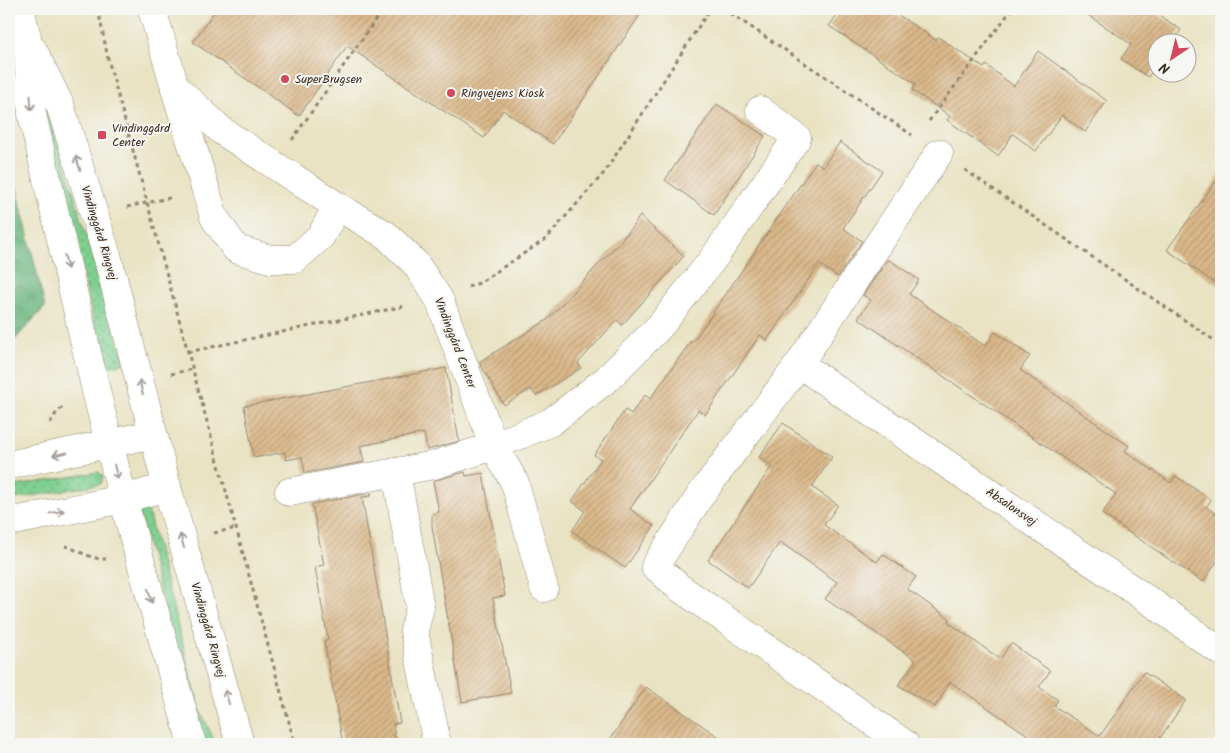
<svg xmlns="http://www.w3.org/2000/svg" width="1230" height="753" font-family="Kalam,sans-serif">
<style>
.grass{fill:url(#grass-dots);stroke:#5c7c57}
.forest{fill:url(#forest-crowns);stroke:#506e4c}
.building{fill:url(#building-hatch)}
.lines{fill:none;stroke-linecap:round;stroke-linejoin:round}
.minor-casing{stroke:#928670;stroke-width:29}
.path{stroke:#928670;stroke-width:3;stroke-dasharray:4 4;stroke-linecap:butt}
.minor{stroke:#fff;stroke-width:28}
.oneway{stroke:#a79f9a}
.poi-dot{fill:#d1495b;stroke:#f6f6f2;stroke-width:2}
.labels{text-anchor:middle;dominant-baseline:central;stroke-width:4;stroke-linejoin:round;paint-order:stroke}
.poi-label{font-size:12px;fill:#3b2a1e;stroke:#f6f6f2;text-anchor:start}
.street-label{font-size:12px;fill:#3b2a1e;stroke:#f6f6f2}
</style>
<defs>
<pattern id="grass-dots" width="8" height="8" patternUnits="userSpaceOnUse" patternTransform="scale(1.25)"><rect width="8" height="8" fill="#7ecf90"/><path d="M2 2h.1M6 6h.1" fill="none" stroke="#68a875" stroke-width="1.8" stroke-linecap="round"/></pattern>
<pattern id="forest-crowns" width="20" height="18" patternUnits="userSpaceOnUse" patternTransform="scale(1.25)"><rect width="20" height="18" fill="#66b27a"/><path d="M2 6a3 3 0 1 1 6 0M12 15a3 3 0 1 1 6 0" fill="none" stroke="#559163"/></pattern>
<pattern id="building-hatch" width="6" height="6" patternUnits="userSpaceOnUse" patternTransform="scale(1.25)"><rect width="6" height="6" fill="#dbb98b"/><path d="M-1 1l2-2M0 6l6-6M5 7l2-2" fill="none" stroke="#b39771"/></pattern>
</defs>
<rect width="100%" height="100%" fill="#f6f6f2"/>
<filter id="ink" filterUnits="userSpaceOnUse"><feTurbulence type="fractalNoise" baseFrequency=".02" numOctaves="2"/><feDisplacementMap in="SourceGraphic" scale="10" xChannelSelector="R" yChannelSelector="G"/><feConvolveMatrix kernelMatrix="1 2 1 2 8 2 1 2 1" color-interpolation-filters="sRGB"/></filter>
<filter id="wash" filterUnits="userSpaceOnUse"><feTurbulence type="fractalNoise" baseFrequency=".0096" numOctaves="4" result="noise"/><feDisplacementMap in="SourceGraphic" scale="20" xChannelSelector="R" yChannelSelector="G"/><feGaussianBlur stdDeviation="1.12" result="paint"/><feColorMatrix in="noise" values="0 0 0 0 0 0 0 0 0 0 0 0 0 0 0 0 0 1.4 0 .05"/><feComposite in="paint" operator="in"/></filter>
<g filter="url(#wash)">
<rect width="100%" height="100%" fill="#e9e3c3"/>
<!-- grass -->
<g class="grass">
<polygon points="46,111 50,114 125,363 105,368 44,115"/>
<polygon points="99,472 103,476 101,484 9,500 9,487"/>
<polygon points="146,504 200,710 216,744 201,744 137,506"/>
</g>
<!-- forest -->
<polygon class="forest" points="9,155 45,307 9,346"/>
<g id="blocks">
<!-- building -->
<g class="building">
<polygon points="216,9 644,9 553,144 503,110 484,138 347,46 299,116 193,42"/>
<polygon points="841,9 889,9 936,40 938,37 984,68 986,65 1014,86 1038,51 1107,101 1085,132 1062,115 1036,151 1013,134 998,156 947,120 950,116 912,90 916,84 829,26"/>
<polygon points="1079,9 1150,9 1181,30 1172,42 1158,42 1158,63 1148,77 1121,59 1131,44"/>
<polygon points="717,104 765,136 714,215 665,180"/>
<polygon points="840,142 882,171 843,228 862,241 838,277 819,264 767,340 760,335 705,415 698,410 630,509 654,526 625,568 572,531 585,511 572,501 601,459 594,455 625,410 631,414 645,395 650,399 691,341 693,342 816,162 823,167"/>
<polygon points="1221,174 1221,287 1167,250"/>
<polygon points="640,216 684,256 622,325 617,320 578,363 581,368 536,396 531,389 504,405 479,362 547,320 627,234"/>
<polygon points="888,259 919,280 909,294 985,346 995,332 1030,356 1020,370 1129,446 1125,451 1171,483 1176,476 1211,500 1206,507 1221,517 1221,556 1203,582 1102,514 1116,494 858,318 871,300 863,295"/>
<polygon points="446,368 459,441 427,450 424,433 360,446 364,462 305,473 302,457 286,460 285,452 254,458 244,406"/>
<polygon points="783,423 832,457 812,487 838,505 824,525 877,562 883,554 916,577 907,589 950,619 948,622 1000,659 1011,643 1050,671 1039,687 1058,700 1054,706 1100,736 1144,672 1186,700 1156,744 1041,744 950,682 935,707 898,685 916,660 825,599 837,582 780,542 748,588 708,560 772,466 759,457"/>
<polygon points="465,472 466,476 483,473 505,596 493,598 511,693 462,702 432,526 432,514 439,512 433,481"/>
<polygon points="371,493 371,496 362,497 400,723 393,724 396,744 343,744 324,641 328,640 315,567 324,565 312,504"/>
<polygon points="646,687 729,744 607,744"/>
</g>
</g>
</g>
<g filter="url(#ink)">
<use href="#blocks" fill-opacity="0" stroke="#928670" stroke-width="1"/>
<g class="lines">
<!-- minor casing -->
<g class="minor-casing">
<g id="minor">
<polyline points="20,9 27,37 32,114 96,391 123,499 192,744"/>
<polyline points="152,9 175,87 222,131 337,206 386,235 415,263 439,299 494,446 515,483 544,588"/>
<polyline points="33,50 60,105 108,259 167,487 240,744"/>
<polyline points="175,89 214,217 236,249 270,259 295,259 321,236 337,206"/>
<polyline points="799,364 1157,606 1221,652"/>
<polyline points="9,465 153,434"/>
<polyline points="396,472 420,607 414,631 437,744"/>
<polyline points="289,492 434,465 494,446 551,422 607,379 660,326 713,259 797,138 760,110"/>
<polyline points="9,522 123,499 167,487"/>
<polyline points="905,744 680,588 655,566 702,493 799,364 939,153"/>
</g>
</g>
<!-- path -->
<g class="path">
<polyline points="98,9 108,59 295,744"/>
<polyline points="724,9 912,135"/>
<polyline points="929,121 1012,9"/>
<polyline points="292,140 383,9"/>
<polyline points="965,170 1221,345"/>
<polyline points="127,207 174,197"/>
<polyline points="468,287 479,283 546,239 604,173 710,9"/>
<polyline points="188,352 405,306"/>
<polyline points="171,374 192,369"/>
<polyline points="50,423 57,412 65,405"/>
<polyline points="214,533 236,528"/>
<path d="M65,546C79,550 91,560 106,559"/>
</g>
<!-- minor -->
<use href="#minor" class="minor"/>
</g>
<!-- one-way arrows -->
<defs><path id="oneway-shaft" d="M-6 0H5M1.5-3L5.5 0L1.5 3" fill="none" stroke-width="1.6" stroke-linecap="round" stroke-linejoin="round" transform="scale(1.25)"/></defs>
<g class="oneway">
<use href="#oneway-shaft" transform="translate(31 103) rotate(86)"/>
<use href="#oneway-shaft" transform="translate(78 163) rotate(-108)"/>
<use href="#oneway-shaft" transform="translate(66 262) rotate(77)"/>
<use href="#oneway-shaft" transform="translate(141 387) rotate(-104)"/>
<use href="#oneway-shaft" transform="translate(60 454) rotate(168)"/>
<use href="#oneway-shaft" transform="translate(116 472) rotate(75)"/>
<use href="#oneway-shaft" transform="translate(57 512) rotate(-11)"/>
<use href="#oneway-shaft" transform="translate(182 541) rotate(-106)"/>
<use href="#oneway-shaft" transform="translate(150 596) rotate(74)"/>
<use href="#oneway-shaft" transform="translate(227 697) rotate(-106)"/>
</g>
</g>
<!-- markers -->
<g class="poi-dot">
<circle cx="285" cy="79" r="5"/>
<circle cx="451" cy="93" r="5"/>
<rect x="97" y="130" width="10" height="10" rx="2.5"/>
</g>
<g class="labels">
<!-- poi labels -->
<g class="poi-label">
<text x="295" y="79">SuperBrugsen</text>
<text x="461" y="93">Ringvejens Kiosk</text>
<text x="112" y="128">Vindinggård<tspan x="112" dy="14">Center</tspan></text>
</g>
<!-- street labels -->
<g class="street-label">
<text transform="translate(99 233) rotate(73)">Vindinggård Ringvej</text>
<text transform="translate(455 343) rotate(69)">Vindinggård Center</text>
<text transform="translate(1011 507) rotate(34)">Absalonsvej</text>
<text transform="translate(208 630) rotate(74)">Vindinggård Ringvej</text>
</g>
</g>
<!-- margin -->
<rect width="1230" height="753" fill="none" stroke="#f6f6f2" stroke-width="30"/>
<!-- north arrow -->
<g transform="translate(1172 58) rotate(215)"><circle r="24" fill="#f6f6f2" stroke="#aba49d"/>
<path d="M0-4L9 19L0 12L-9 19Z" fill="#d1495b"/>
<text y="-8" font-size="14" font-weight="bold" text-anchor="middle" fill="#3b2a1e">N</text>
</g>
</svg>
